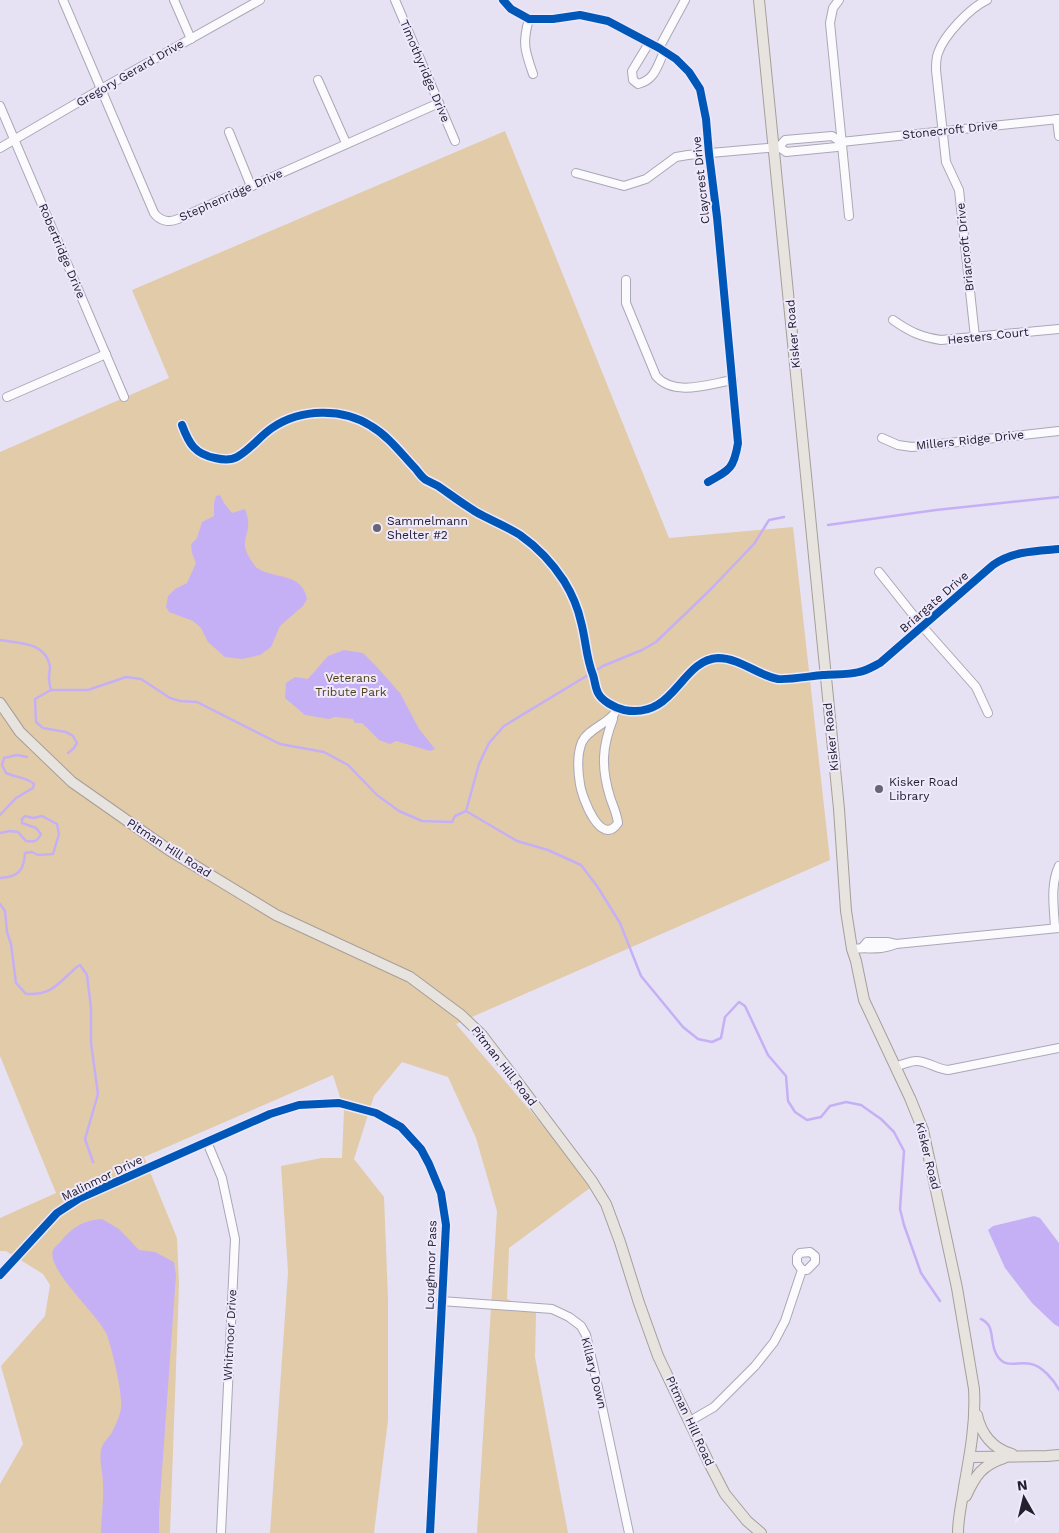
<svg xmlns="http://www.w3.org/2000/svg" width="1059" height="1533" font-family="'Work Sans',sans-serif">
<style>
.green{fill:#e2cba9}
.water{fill:#c6b0f5}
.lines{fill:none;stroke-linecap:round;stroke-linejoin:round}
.stream{stroke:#c6b0f5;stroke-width:2.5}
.minor-casing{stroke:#aba7b5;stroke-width:10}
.major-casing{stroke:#a79e9a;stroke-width:12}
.minor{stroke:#fbfbfd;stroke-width:8}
.major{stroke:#e7e3de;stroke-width:10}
.cycleway-casing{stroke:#efe9fe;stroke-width:11}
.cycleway{stroke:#0057b8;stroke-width:8}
.poi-dot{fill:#686473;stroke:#efe9fe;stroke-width:2}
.labels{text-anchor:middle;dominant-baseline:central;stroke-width:4;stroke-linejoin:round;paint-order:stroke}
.street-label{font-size:12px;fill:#24202d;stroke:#efe9fe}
.poi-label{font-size:12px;fill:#24202d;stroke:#efe9fe;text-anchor:start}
.park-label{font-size:12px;fill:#523e15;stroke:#efe9fe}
</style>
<rect width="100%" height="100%" fill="#e6e2f4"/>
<!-- green -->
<polygon class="green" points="505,131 669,538 793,527 830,860 456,1024 594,1185 509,1248 507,1299 536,1313 535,1357 568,1533 477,1533 497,1211 476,1138 448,1077 402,1062 374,1096 354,1159 384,1197 388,1299 388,1420 374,1533 270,1533 288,1272 281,1166 322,1158 342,1158 344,1110 333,1075 144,1157 177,1238 179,1284 170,1533 0,1533 0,1484 23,1444 1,1366 45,1316 50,1285 43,1274 6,1251 0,1251 0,1218 56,1193 0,1056 0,452 169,378 132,290"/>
<!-- water -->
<g class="water">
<path d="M220,495L224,503L232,513L245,509C246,513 248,517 248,521C250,534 240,541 248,555C250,559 254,565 257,568C276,580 302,572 307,599L303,606L280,626L271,647L260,655L242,659L225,657L208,642L201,628L193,621L169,612L166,607L168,596L175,589L187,583L196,563L192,553L191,544L197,538L202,522L214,516V503L216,496Z"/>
<polygon points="344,650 363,653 376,666 400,693 419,729 435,749 430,751 396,741 390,744 379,740 362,723 355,723 353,719 335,717 329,719 305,715 285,698 286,683 295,677 308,679 328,656"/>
<polygon points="1034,1216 1040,1218 1059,1243 1059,1327 1054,1324 1032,1303 1005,1268 988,1230 993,1226"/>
<path d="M102,1219L119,1229L139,1250L155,1252L174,1262L176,1275L159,1513V1533H101C101,1517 104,1500 103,1484C103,1472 99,1462 101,1450C102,1444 107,1439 111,1434C114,1428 118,1420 120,1413C125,1399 112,1350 107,1335C98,1314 46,1270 53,1250C54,1247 59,1244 61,1241C73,1227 83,1220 102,1219Z"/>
</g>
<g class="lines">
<!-- stream -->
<g class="stream">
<polyline points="828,525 936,510 1059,497"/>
<path d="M0,640C19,643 45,642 50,666C50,670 49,674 49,678C49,682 50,686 51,690"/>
<polyline points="68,753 74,748 77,743 73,736 66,732 43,728 36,722 35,699 51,690 88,690 126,677 141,679 170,698 180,701 197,702 280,744 324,752 348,765 377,795 399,811 422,821 452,822 455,816 466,811 479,764 489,743 504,726 603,666 642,650 656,642 709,591 754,544 769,520 784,517"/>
<polyline points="466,811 517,841 548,850 581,865 597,886 620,923 641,976 683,1027 698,1039 712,1042 721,1038 725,1017 739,1002 745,1006 768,1055 786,1076 788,1101 795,1112 807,1120 821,1117 830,1106 846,1102 861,1105 881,1119 894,1132 904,1151 900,1209 904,1225 921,1273 940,1301"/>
<path d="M0,815L16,798L33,788L34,784C28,778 15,777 6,773L2,765L4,758L17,755L27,757"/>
<path d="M0,833L10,831L18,832L26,841C34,842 37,842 41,834L36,828L22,823V819L25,816L33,818L42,816L57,824L59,834L53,854L38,855L32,852L25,853C24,871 18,877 0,878"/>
<path d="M0,904L5,911L7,932L11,944L16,983L26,994C46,995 54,989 68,975C73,971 74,968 80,965L87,975L91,1008V1043L98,1094L85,1139L93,1162"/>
<path d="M981,1319C997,1326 988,1344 998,1357C1007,1369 1018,1361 1031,1364C1042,1366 1054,1380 1059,1390"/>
</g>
<!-- minor casing -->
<g class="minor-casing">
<g id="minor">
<path d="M63,0L154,213C160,221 169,223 178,219L439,103"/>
<polyline points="174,0 191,39"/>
<polyline points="395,0 455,141"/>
<path d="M503,0L511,9L529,19H553L580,15L608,21L659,48L676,59L689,72L700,89L706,119L709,154L717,217L738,443C734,468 730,470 708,482"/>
<polyline points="839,0 833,8 830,23 849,216"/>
<path d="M529,19C522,43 525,51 533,74"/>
<path d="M649,43L632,71L633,80L638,84C655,80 657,66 664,52"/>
<polyline points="659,48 685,0"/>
<polyline points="318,80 346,143"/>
<polyline points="0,106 124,397"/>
<polyline points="1057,119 1059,136"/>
<polyline points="229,132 251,186"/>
<polyline points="779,147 785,140 832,136 841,142"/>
<polyline points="0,148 101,89 260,0"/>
<polyline points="576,173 624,186 646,179 676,157 688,155 779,147 786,152 837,147 841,142 1059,119"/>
<path d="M626,280V303L656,376C674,397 709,384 733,380"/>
<path d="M893,320C910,332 921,337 941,340L1059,329"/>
<path d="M975,337L959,190L946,162L936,70C936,64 936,58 938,53C944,35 970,8 987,0"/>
<polyline points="7,397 106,354"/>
<path d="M182,425C189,444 195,454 215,458C223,460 230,461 237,457C251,449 260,436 272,428C301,408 343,408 371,426C388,436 400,452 414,467C418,471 421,477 426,480C430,482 434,484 438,486C451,495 463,504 476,512C490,520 506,526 520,535C537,547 553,564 564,581C572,594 578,608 581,622C586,640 586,658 593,675C595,681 595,687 598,693C602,701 615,708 624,710C675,720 680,660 718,658C740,658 757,675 778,679C789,680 811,676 823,675C835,674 848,675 859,672C866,671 874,666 880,663L993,565C1013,551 1035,551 1059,549"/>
<polyline points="882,438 898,445 912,447 1059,431"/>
<polyline points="879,572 922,626 976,687 988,713"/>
<path d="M613,716V719C602,747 601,767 610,797C613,806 617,814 618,823C601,848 582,798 580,784C578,772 577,754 582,742C587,731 603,725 611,717C614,715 616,711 617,708"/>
<path d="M1055,928C1054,907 1050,885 1059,866"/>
<polyline points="862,948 867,942 887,942 896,944"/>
<path d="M852,949C868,947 880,951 896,944L1059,928"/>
<path d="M896,1066C902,1065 910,1061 916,1061C927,1061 937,1069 948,1070L1059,1048"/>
<polyline points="207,1142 222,1178 235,1239 221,1533"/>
<polyline points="0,1275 57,1213 80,1198 270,1114 299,1105 339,1103 376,1113 401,1127 421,1149 429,1164 441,1193 446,1225 430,1533"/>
<polyline points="441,1301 552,1309 569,1317 581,1326 586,1335 594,1369 629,1533"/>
<polyline points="690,1421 714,1407 755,1366 774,1342 785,1321 802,1270 797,1263 797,1257 800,1253 810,1252 815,1256 815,1262 807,1270 802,1270"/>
</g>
</g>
<!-- major casing -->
<g class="major-casing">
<g id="major">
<path d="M759,0L839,809L846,911L852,949L856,961L864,1000L910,1098L923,1130L957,1288L974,1389C976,1422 970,1454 964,1487C962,1502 958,1517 958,1533"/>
<polyline points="0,703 20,732 72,782 169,850 276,915 410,977 461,1015 482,1035 592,1181 606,1204 620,1242 639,1303 658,1356 709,1463 725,1494 747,1521 761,1533"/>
<path d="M977,1415C981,1434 993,1449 1012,1454"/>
<polyline points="970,1457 1047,1456 1059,1455"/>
<path d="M966,1496C975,1476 982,1465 1004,1458"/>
</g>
</g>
<!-- minor -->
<use href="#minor" class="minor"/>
<!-- major -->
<use href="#major" class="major"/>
<!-- cycleway casing -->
<g class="cycleway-casing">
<g id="cycleway">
<path d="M503,0L511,9L529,19H553L580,15L608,21L659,48L676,59L689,72L700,89L706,119L709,154L717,217L738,443C734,468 730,470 708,482"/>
<path d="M182,425C189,444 195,454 215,458C223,460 230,461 237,457C251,449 260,436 272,428C301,408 343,408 371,426C388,436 400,452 414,467C418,471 421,477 426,480C430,482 434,484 438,486C451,495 463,504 476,512C490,520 506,526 520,535C537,547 553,564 564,581C572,594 578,608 581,622C586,640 586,658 593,675C595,681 595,687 598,693C602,701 615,708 624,710C675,720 680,660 718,658C740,658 757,675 778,679C789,680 811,676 823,675C835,674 848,675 859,672C866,671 874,666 880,663L993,565C1013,551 1035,551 1059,549"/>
<polyline points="0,1275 57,1213 80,1198 270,1114 299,1105 339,1103 376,1113 401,1127 421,1149 429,1164 441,1193 446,1225 430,1533"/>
</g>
</g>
<!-- cycleway -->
<use href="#cycleway" class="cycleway"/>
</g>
<!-- markers -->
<g class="poi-dot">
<circle cx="377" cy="528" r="5"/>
<circle cx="879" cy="789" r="5"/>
</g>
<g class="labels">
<!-- street labels -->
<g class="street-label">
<text transform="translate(425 71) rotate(67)">Timothyridge Drive</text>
<text transform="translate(130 73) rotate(-30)">Gregory Gerard Drive</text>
<text transform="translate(950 130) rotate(-6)">Stonecroft Drive</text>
<text transform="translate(701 180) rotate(-96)">Claycrest Drive</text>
<text transform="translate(231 195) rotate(-24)">Stephenridge Drive</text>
<text transform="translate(965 247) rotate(-96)">Briarcroft Drive</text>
<text transform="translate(62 251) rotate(67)">Robertridge Drive</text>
<text transform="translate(793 334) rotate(-95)">Kisker Road</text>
<text transform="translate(988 336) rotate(-6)">Hesters Court</text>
<text transform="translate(970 440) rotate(-6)">Millers Ridge Drive</text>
<text transform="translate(934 602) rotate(-41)">Briargate Drive</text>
<text transform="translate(831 737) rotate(-96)">Kisker Road</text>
<text transform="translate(169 848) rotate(33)">Pitman Hill Road</text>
<text transform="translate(504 1066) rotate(52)">Pitman Hill Road</text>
<text transform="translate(928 1156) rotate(76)">Kisker Road</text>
<text transform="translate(102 1178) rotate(-26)">Malinmor Drive</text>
<text transform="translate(431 1265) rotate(-88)">Loughmor Pass</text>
<text transform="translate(230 1335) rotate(-87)">Whitmoor Drive</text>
<text transform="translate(594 1373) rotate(76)">Killary Down</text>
<text transform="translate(690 1421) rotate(65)">Pitman Hill Road</text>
</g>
<!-- poi labels -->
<g class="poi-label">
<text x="387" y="521">Sammelmann<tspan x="387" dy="14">Shelter #2</tspan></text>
<text x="889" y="782">Kisker Road<tspan x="889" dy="14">Library</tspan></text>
</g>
<!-- park labels -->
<g class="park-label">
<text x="351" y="678">Veterans<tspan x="351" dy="14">Tribute Park</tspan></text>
</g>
</g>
<!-- north arrow -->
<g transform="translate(1024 1498) rotate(352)" stroke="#efe9fe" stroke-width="4" paint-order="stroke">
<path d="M0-4L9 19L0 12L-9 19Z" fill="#24202d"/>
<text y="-8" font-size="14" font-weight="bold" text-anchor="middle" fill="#24202d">N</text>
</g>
</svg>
